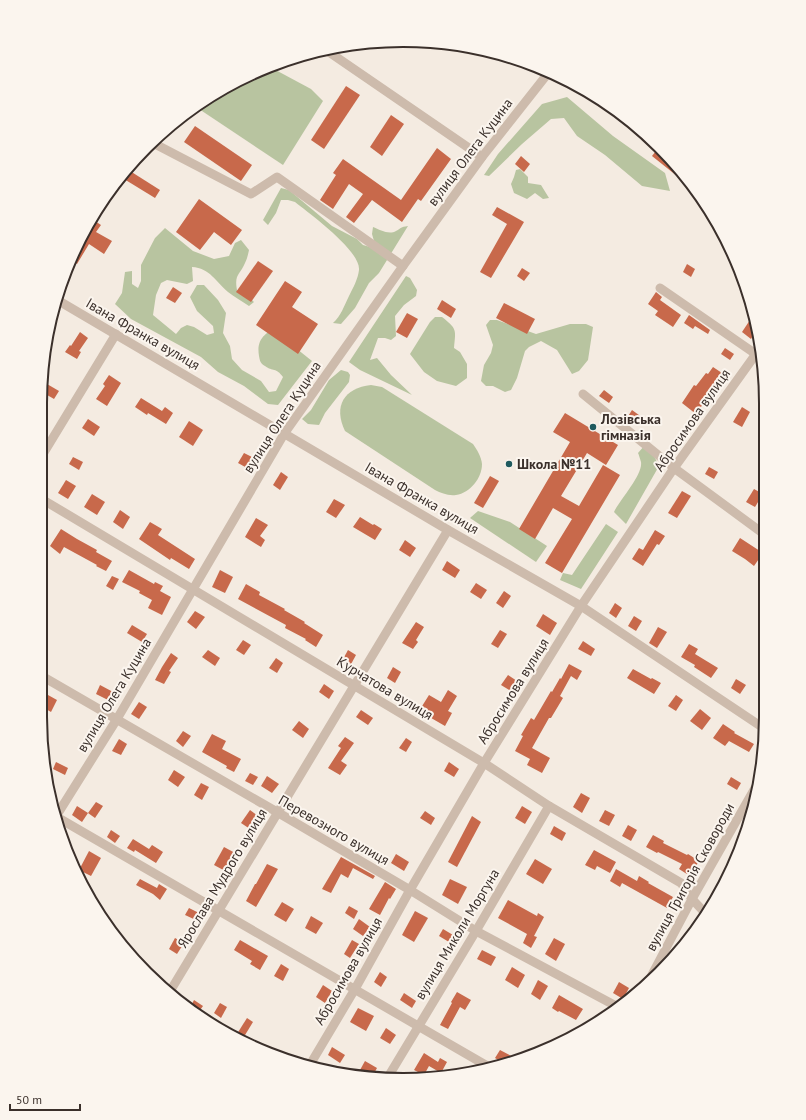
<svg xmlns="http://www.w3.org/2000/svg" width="806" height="1120" font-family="'PT Sans',sans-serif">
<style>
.green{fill:#b8c4a0}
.building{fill:#c8694b}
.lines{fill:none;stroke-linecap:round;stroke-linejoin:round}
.minor{stroke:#cdbbac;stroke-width:9}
.poi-dot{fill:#1f5a5e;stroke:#fbf5ee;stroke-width:1.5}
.labels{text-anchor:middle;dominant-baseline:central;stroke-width:4;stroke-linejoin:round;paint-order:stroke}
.street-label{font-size:14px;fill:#3b302b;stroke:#fbf5ee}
.poi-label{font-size:14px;font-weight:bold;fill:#3b302b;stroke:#fbf5ee;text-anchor:start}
.rim{fill:none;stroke:#3b302b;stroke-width:2}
</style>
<rect width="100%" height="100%" fill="#f4ebe1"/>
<!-- green -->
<g class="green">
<polygon points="270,67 311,89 323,101 283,165 196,107 222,89"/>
<polygon points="567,97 613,136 665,173 670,191 642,186 605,155 577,136 564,118 551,119 522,144 489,176 484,175 498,154 542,104"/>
<polygon points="520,169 528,177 528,183 541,185 549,198 543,199 535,193 527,199 514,193 511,184 514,177 516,170"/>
<path d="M281,188L289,190L332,226L357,239L363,245L370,247L374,241L372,234L373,227C380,230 389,235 396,231C402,228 400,227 408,226L379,273L369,283L355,308L341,324L333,323C341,316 344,306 349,296C353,288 358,279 359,270C361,251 310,214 295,202L288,200H281L276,213L268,225L263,220Z"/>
<path d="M165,228L193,251L214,259L229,256L235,243L241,240L249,250C248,255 247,259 245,263C240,275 234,274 237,290L244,292L254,302L249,306C242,301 234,297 228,292C216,282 210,268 192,267L193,281L187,284L167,280L161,283L156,295L153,315L176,334L181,328L187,325L194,327L207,335L214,333L213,326L197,311L190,297L197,285H204L218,300L226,313L223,333L230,346L232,359L242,370L261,381L269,392L276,391L283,377C276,367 273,372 265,366C260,363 260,361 259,356C256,338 266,333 280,325L292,345L312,361L278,405L268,404L244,386L218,372L201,357L131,319L115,304L122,293L125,272L132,271V284L138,288L141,281V265L155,238Z"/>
<polygon points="406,276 410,278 417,290 416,296 404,305 395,316 396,336 391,340 385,338 378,338 370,360 377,358 391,375 412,395 360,370 349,362"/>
<path d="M435,317H442C457,329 456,329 454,348L460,352L467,364V378L456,386L437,381L424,372L410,354L430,322Z"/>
<polygon points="490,320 497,320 536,334 570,324 586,324 593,327 588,360 579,371 572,374 557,350 541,341 529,347 525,351 517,378 511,390 505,392 493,386 486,386 481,381 484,365 491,353 493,345 486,325"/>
<polygon points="341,370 348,372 350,375 349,382 325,413 319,425 308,424 302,419 311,410 329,380"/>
<path d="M371,385L382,387L473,444C477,450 481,456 482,464C482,478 470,493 456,495C448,496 441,493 435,490L345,431C333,406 344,388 371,385Z"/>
<path d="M645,445L650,448L659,466L626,524L614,512C620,499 643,475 641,462C640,459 639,455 638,453Z"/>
<polygon points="478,511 510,522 547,546 536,562 470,518"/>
<polygon points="606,524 618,532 581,589 560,580 563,573 572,575"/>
</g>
<!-- building -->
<g class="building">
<polygon points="346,86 360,95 324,149 311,140"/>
<polygon points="391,115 404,124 382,156 370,147"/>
<polygon points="195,126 252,165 241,181 184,142"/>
<polygon points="659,147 676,164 688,183 687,184 652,156"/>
<polygon points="437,148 451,159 421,201 418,199 402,222 372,200 354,223 346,217 363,194 349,184 333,209 320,200 336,175 333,173 343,159 401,200"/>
<polygon points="521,156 530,164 524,172 515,164"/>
<polygon points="130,171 160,190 155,198 124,179"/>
<polygon points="199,199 242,230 231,245 214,232 200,250 176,232"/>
<polygon points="497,207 524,222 491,278 480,272 507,224 492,215"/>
<polygon points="92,219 101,225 96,232 112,241 104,254 89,244 77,264 73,262 85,231"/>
<polygon points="258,261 273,271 251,302 236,292"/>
<polygon points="687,264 695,269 691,277 683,272"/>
<polygon points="522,268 530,273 524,281 517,276"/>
<polygon points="285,281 302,292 292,307 318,324 298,354 256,325"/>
<polygon points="173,287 182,293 175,303 166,298"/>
<polygon points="656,292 662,297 660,300 681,315 673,327 655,315 658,311 648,304"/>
<polygon points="442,300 456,309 451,318 437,309"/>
<polygon points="504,303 535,319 527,334 496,318"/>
<polygon points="407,313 418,319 407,338 396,332"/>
<polygon points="689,315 710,330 708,334 695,326 693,329 684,323"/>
<polygon points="752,317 756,331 751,339 742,332"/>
<polygon points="80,332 88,338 79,351 81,352 77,359 65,352 70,345 71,346"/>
<polygon points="725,348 734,354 730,360 721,354"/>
<polygon points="713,367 722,373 716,381 720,384 714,391 713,390 696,414 682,403 694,385 696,386 706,373 708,374"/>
<polygon points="109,375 121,383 107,406 96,399 105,386 103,384"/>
<polygon points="47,384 59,391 54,399 42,392"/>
<polygon points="604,390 613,397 609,403 599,396"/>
<polygon points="141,398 162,411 165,407 173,413 166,424 148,413 147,415 135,407"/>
<polygon points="742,407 750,412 742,427 733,422"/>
<polygon points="632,410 643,418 639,425 627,418"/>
<polygon points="565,413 618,445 606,465 587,453 561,496 579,506 603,465 620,475 562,573 545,563 572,519 553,508 535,539 519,529 570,442 553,432"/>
<polygon points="88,419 100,427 94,436 82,428"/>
<polygon points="189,421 203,430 193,446 179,437"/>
<polygon points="244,453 254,458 247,468 238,463"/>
<polygon points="73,457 83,462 79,470 69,464"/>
<polygon points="709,467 718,472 714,479 705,474"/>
<polygon points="281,472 288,477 280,490 273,485"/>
<polygon points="490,476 499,481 483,508 474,503"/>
<polygon points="66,480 76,486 68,499 58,493"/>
<polygon points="754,489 763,494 755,507 746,502"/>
<polygon points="682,491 691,496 677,518 668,513"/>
<polygon points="92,494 105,502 97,515 84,507"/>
<polygon points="334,499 345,505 336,518 326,512"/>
<polygon points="120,510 130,517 123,529 113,522"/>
<polygon points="360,517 373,525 374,524 382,529 375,540 353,527"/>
<polygon points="256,518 268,525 260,536 265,540 261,547 245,537"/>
<polygon points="150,522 162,529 158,535 195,559 189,569 171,558 170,560 139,539"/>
<polygon points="61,529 77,539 97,550 96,552 112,561 106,571 96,566 97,565 64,547 60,554 50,546"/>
<polygon points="655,530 665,536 659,545 657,544 643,566 632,559 639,548 643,550"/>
<polygon points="740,538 763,553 754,566 745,559 732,551"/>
<polygon points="405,540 416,548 410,557 399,550"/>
<polygon points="447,561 460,570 455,578 442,570"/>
<polygon points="129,570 154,584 155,582 163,586 160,591 171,597 162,615 148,608 152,600 139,593 140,591 122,582"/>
<polygon points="220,570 233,577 225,593 212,587"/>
<polygon points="112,576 119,579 113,590 106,586"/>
<polygon points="476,583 487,590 481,599 470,592"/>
<polygon points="246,584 260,592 259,595 285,609 284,610 305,622 304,623 323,635 316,647 305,640 306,639 285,628 286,625 238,599"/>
<polygon points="504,591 511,596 503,608 496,603"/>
<polygon points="615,603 622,608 616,618 609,613"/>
<polygon points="195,611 205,617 196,629 187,622"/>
<polygon points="543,614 557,623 550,635 536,626"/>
<polygon points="634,616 642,621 636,631 628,626"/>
<polygon points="416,622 424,627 416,640 418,642 413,649 402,643"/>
<polygon points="132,625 147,634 142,642 127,633"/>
<polygon points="658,627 667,632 657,648 649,643"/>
<polygon points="500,630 507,634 498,648 491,644"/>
<polygon points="243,640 251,645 244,655 236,650"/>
<polygon points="583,641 595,649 591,656 578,649"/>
<polygon points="689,644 698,649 695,654 718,668 711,678 694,667 695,665 681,657"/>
<polygon points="208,650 220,658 215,666 202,657"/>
<polygon points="348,650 356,655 350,666 342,661"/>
<polygon points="171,653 178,658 169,671 171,672 164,684 155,680 162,667"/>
<polygon points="276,658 283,663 277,673 269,668"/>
<polygon points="569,664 582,671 577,680 571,676 560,696 563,698 551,718 549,718 532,748 550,758 542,773 527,765 530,759 515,751 523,736 521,735 531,718 534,720 551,691 552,692 560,678 561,679"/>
<polygon points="393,667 401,672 395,683 387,678"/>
<polygon points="633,669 651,679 652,678 661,683 654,694 627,678"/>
<polygon points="508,675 520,683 514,693 501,685"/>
<polygon points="736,679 746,685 740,694 731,688"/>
<polygon points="324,684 334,691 329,699 319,692"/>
<polygon points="100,685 115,693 110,701 96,694"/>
<polygon points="448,690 457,696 448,711 452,713 445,726 419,711 429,695 441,702"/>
<polygon points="48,695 57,700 51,712 41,706"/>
<polygon points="676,695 683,700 676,711 668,706"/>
<polygon points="139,702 147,707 139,719 131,714"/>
<polygon points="700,709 711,718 702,730 690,721"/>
<polygon points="361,710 373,718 368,725 356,717"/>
<polygon points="299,721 309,729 303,738 292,730"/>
<polygon points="723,724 735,732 734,733 754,744 749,752 729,741 725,746 713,738"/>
<polygon points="183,731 191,736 183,747 176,741"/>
<polygon points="212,734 226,741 222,749 241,759 234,772 226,768 227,766 202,752"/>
<polygon points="345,737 354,743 341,761 347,765 340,775 328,768 341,748 338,746"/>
<polygon points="406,738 412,742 406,752 399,748"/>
<polygon points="119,739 127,744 121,755 112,751"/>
<polygon points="56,762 68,768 65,775 53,769"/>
<polygon points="449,762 459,769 454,777 444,771"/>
<polygon points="174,770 185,777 178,787 168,780"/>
<polygon points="250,773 258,777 253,785 245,781"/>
<polygon points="267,776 279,784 272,793 261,786"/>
<polygon points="731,777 741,783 737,790 727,784"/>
<polygon points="201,783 209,787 202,800 194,795"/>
<polygon points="581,793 590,798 582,813 573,807"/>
<polygon points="96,802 103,806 95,818 88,813"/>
<polygon points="77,806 88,813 82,822 72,815"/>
<polygon points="522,806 532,812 525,824 515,818"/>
<polygon points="250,810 258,816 250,829 241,823"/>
<polygon points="605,810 615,815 609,826 599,821"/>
<polygon points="425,811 435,818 431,825 420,818"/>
<polygon points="472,816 481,822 457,867 448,862"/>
<polygon points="628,825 637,830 631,841 622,836"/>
<polygon points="554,826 566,833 562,841 550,834"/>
<polygon points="111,830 120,836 115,843 107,837"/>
<polygon points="653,835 664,841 663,843 687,855 688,854 699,861 690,876 679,869 682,864 658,852 657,853 646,847"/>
<polygon points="133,839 149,849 152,845 163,852 156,863 135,850 134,852 127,848"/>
<polygon points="224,847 237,854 227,872 214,865"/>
<polygon points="594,850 616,862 610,873 597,866 595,870 585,865"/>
<polygon points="89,851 101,858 91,876 79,870"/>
<polygon points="396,854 409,862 404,871 391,863"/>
<polygon points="341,857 375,876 373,879 353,868 348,878 341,874 331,893 322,889"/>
<polygon points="535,859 552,869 543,884 526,874"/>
<polygon points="267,864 278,869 256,907 246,901 255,884 256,884"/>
<polygon points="616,869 637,881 639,876 649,882 648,883 673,897 667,908 622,883 620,887 610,881"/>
<polygon points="140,879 157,888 159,884 167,889 160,900 153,894 136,885"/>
<polygon points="450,879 467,887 458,904 442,895"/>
<polygon points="385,882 396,889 390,899 389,898 380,915 369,909"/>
<polygon points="508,900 537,916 538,913 544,917 534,936 537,937 531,948 523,943 527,934 498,918"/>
<polygon points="282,902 294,909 286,922 274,915"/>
<polygon points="349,906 358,911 354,919 345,913"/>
<polygon points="189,908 201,914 198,921 185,915"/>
<polygon points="415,911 428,918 414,942 402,935"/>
<polygon points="311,916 323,923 316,934 305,928"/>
<polygon points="359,919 370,927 363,936 353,929"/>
<polygon points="443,929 453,935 449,942 439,936"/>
<polygon points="175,938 184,943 177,954 169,949"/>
<polygon points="554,938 565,944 556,961 545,954"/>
<polygon points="240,940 268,956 260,970 250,964 252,961 234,950"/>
<polygon points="352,940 359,944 350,958 344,954"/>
<polygon points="482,950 496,957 491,966 477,959"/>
<polygon points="281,964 289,969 283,981 274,976"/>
<polygon points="512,967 525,975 518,988 505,980"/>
<polygon points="380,972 387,977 381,987 374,982"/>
<polygon points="538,980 548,986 540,1000 531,994"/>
<polygon points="619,982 629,988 623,999 613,993"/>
<polygon points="323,985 332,991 325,1003 316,997"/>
<polygon points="457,992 471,1000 465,1010 460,1007 448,1029 440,1025 452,1003 451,1002"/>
<polygon points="404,993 416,1001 412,1008 400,1000"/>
<polygon points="559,995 583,1009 576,1020 559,1011 558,1012 552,1008"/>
<polygon points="194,1000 203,1006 198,1013 190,1008"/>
<polygon points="220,1003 227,1007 221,1018 214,1013"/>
<polygon points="358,1008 374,1016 366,1031 350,1022"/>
<polygon points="247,1018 253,1022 242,1040 235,1037"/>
<polygon points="386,1028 396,1035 390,1044 380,1038"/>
<polygon points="332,1047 345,1055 340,1063 328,1055"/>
<polygon points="500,1050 517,1059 503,1063 495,1058"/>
<polygon points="424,1053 438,1062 440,1058 447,1062 441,1073 429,1066 424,1075 414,1070"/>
<polygon points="365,1061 377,1068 372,1077 360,1070"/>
</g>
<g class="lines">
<!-- minor -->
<g class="minor">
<polyline points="326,50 482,157"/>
<polyline points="153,143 251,194 277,177 403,266"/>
<polyline points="660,288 763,359"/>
<polyline points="59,301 448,530 581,606 765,729"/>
<polyline points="583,394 674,468 764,534"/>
<polyline points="40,459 116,334"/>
<polyline points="40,498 484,763 549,806 681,883 692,899 706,914"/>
<polyline points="40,675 277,812 410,890 476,931 616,1006"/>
<polyline points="55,816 489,1067"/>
<polyline points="55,818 117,719 284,434 403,266 482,157 549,72"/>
<polyline points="646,986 692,899 759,781"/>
<polyline points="169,993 448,530"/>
<polyline points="311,1063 355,989 410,890 484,763 581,606 674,468 761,347"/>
<polyline points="388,1077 476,931 549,806"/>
</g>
</g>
<!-- markers -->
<g class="poi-dot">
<circle cx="593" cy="427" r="4"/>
<circle cx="509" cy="464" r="4"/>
</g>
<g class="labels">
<!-- street labels -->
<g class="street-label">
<text transform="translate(470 152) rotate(-53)">вулиця Олега Куцина</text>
<text transform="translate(143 334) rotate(30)">Івана Франка вулиця</text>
<text transform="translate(282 417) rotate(-57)">вулиця Олега Куцина</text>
<text transform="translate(692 420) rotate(-55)">Абросимова вулиця</text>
<text transform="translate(422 498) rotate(30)">Івана Франка вулиця</text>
<text transform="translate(385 688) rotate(31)">Курчатова вулиця</text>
<text transform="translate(513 691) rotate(-58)">Абросимова вулиця</text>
<text transform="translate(114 695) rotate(-59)">вулиця Олега Куцина</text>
<text transform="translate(334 830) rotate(30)">Перевозного вулиця</text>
<text transform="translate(690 877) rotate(-61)">вулиця Григорія Сковороди</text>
<text transform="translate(222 878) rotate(-59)">Ярослава Мудрого вулиця</text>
<text transform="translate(457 934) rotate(-59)">вулиця Миколи Моргуна</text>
<text transform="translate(348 971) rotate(-60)">Абросимова вулиця</text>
</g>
<!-- poi labels -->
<g class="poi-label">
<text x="601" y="419">Лозівська<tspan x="601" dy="16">гімназія</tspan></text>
<text x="517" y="464">Школа №11</text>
</g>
</g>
<!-- crop -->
<path d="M0 0H806V1120H0ZM403 47H403A356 356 0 0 1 759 403V717A356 356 0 0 1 403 1073H403A356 356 0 0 1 47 717V403A356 356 0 0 1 403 47Z" fill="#fbf5ee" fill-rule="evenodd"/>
<path class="rim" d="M403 47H403A356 356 0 0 1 759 403V717A356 356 0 0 1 403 1073H403A356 356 0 0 1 47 717V403A356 356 0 0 1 403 47Z"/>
<!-- scale -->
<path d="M10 1104v6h70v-6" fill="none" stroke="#3b302b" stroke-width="2"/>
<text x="16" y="1104" font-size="12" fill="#3b302b" stroke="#fbf5ee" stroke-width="3" paint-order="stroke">50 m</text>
</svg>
